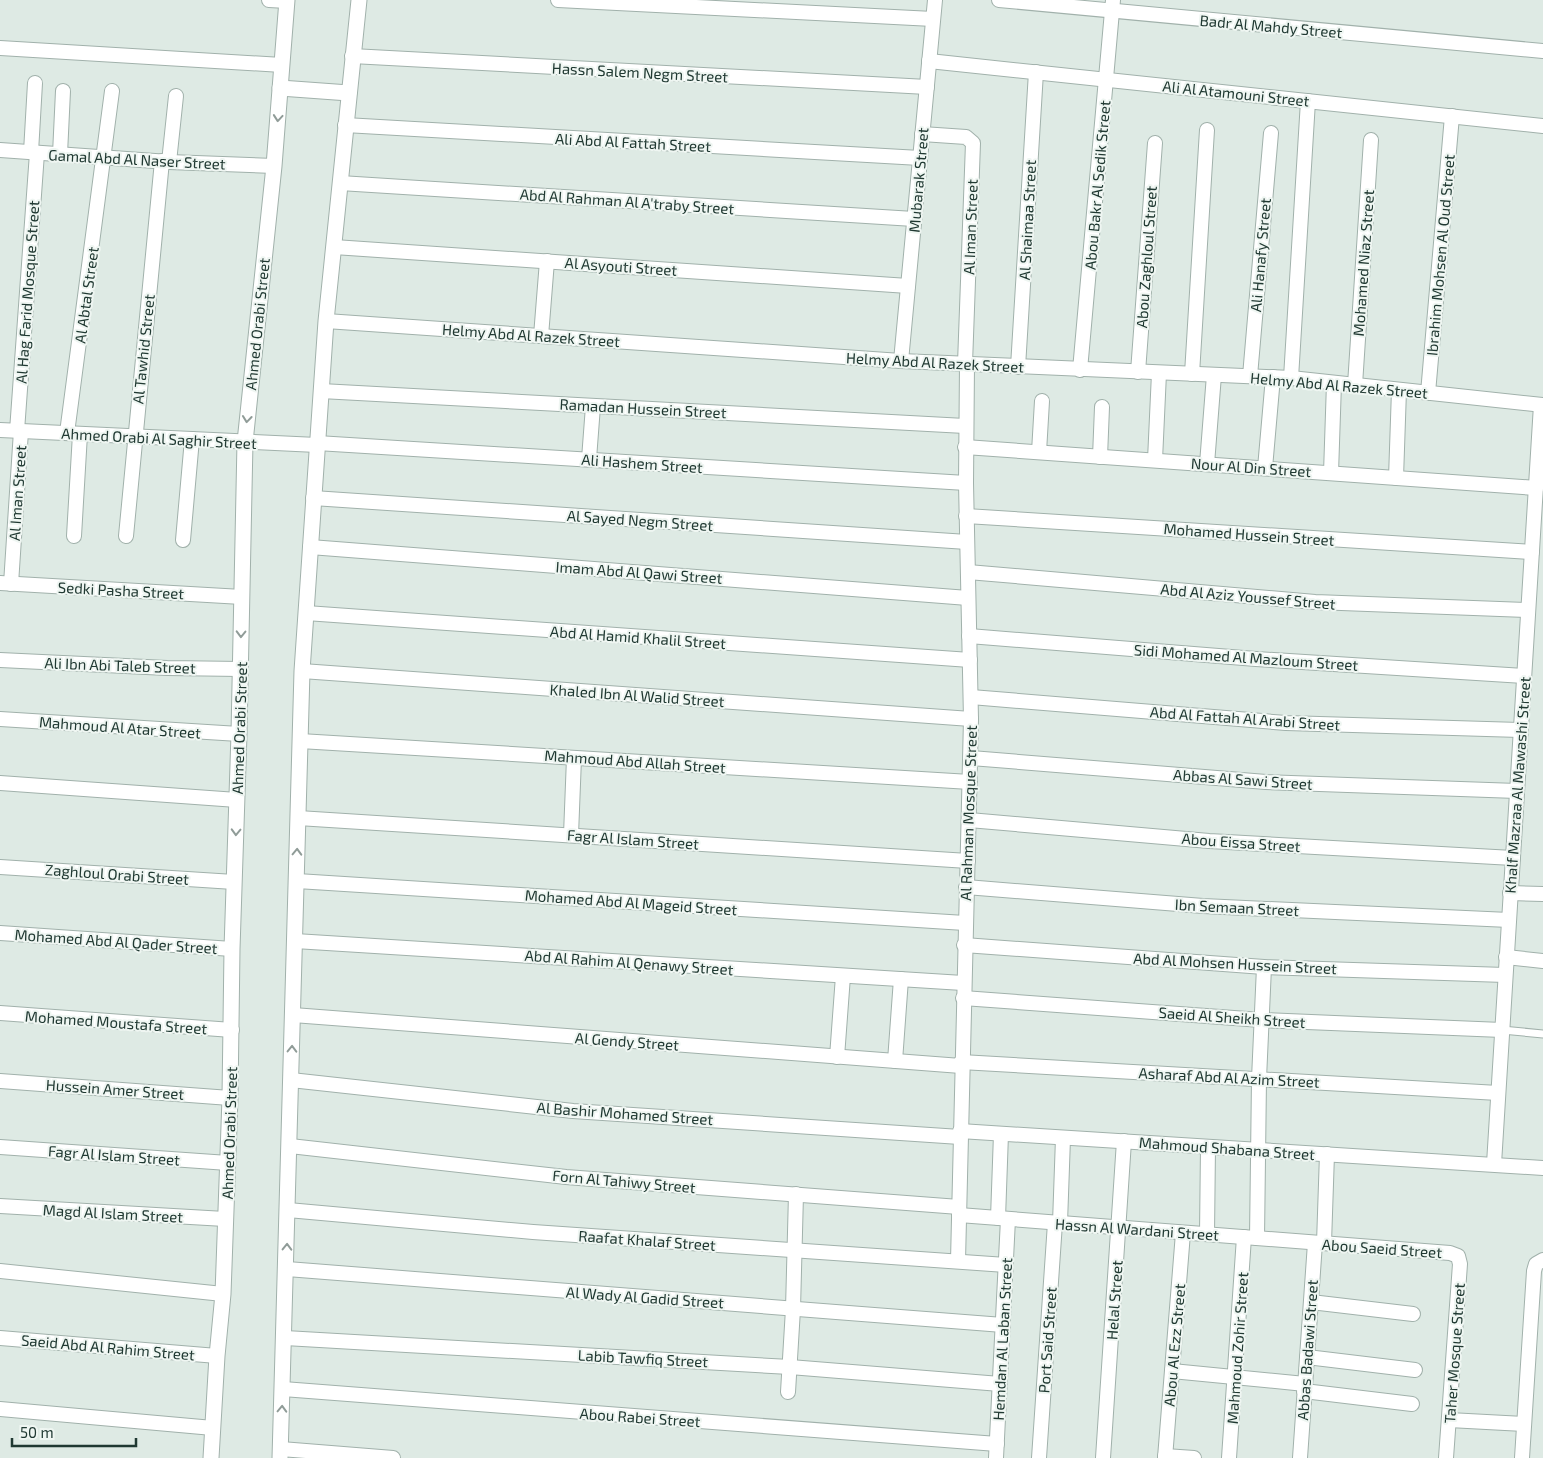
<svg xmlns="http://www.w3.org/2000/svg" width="1543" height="1458" font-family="'Exo 2',sans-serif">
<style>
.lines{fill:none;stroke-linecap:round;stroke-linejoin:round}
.service-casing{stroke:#a1b1ab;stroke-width:9}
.minor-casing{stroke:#a1b1ab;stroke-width:16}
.tertiary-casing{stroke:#a1b1ab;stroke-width:17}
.service{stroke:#fff;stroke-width:7}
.minor{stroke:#fff;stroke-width:14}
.tertiary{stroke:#fff;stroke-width:15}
.oneway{stroke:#909c98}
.labels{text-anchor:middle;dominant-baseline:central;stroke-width:4;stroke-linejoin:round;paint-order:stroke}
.street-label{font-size:15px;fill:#203932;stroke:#eff6f2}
</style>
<rect width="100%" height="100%" fill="#deeae4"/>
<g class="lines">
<!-- service casing -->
<g class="service-casing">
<polyline id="service" points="1502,1030 1543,1034"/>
</g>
<!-- minor casing -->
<g class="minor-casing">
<g id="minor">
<polyline points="269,0 287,1"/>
<polyline points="558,0 933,19"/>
<polyline points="999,0 1543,51"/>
<polyline points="0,48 282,65"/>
<polyline points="352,56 927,87"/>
<polyline points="929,61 1543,126"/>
<polyline points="345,125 920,158"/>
<polyline points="922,134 966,137 973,143 965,364"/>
<polyline points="0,150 169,162 274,166"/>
<polyline points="31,152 35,83"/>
<polyline points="60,154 63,91"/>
<polyline points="169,162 176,96"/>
<polyline points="340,183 914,219"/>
<polyline points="334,247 908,286"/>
<polyline points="326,321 901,361 1291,378 1543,405"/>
<polyline points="541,336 547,261"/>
<polyline points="901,361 935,0"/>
<polyline points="1018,367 1036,72"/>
<polyline points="1080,370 1113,0"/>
<polyline points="1138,372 1155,143"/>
<polyline points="1192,374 1207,130"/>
<polyline points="1250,376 1271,133"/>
<polyline points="1291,378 1308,101"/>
<polyline points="1355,385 1371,140"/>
<polyline points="321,391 965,426"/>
<polyline points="1428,393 1452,116"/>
<polyline points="0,430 317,445"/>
<polyline points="17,431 37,153"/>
<polyline points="67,433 112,91"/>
<polyline points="317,443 966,483"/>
<polyline points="965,447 1536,488"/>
<polyline points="1039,452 1042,401"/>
<polyline points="1100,457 1102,407"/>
<polyline points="589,459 593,406"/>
<polyline points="1155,460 1159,373"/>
<polyline points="1207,464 1214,375"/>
<polyline points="1265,468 1273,377"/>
<polyline points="1331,473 1334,383"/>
<polyline points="1396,478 1399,390"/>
<polyline points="313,498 967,542"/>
<polyline points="966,516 1532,552"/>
<polyline points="74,536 80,434"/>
<polyline points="126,536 162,161"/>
<polyline points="183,540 192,439"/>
<polyline points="310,547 968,598"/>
<polyline points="968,572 1315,602 1528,610"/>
<polyline points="0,583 242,597"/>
<polyline points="11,584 21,431"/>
<polyline points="306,613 970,660"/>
<polyline points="969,636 1256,659 1524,676"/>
<polyline points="0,660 167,668 241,669"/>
<polyline points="302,671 971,719"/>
<polyline points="971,697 1286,723 1520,730"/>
<polyline points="0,719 239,734"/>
<polyline points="300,741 970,782"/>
<polyline points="971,758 1266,782 1517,791"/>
<polyline points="0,783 237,800"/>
<polyline points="298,818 968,861"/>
<polyline points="969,820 1209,841 1513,858"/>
<polyline points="571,835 574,758"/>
<polyline points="0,867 234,882"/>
<polyline points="297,881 965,923"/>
<polyline points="966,887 1203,906 1509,920"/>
<polyline points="1510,893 1543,894"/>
<polyline points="0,933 232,949"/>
<polyline points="295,941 963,983"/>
<polyline points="964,945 1264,967 1505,975"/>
<polyline points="1506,957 1543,961"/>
<polyline points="963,998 1261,1020 1502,1030"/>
<polyline points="0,1013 232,1030"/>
<polyline points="293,1015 961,1066"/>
<polyline points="837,1057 843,976"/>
<polyline points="895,1061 901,979"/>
<polyline points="961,1062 1498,1093"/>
<polyline points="291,1080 573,1111 960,1137"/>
<polyline points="0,1081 230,1098"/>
<polyline points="960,1131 1543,1168"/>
<polyline points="290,1146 566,1177 959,1207"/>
<polyline points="0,1147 228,1163"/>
<polyline points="1494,1164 1541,405"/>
<polyline points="0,1206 225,1219"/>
<polyline points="288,1210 533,1232 1006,1265"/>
<polyline points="959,1215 1450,1253 1458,1256 1460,1264 1446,1458"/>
<polyline points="998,1218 1001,1134"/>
<polyline points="1060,1223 1063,1138"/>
<polyline points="1207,1234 1208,1147"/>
<polyline points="1257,1238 1259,1079 1264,967"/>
<polyline points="1324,1243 1327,1154"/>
<polyline points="958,1261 971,719 966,483 967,364"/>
<polyline points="287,1269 1003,1325"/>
<polyline points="0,1271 223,1294"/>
<polyline points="1311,1302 1413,1314"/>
<polyline points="0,1338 217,1356"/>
<polyline points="285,1338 790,1367 1000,1384"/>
<polyline points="1307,1357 1415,1370"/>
<polyline points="1172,1371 1305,1384"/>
<polyline points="283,1389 997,1444"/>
<polyline points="1304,1391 1412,1404"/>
<polyline points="788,1392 793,1309 796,1194"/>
<polyline points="0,1409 213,1428"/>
<polyline points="1449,1420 1524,1424"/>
<polyline points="281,1449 393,1458"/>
<polyline points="1165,1456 1194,1458"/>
<polyline points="996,1458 1008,1219"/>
<polyline points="1039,1458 1055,1223"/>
<polyline points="1103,1458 1124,1141"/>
<polyline points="1165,1458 1183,1233"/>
<polyline points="1229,1458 1244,1237"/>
<polyline points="1300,1458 1315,1243"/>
<polyline points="1522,1458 1534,1271 1536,1264 1543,1260"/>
</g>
</g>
<!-- tertiary casing -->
<g class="tertiary-casing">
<g id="tertiary">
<polyline points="280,88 349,93"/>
<polyline points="211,1458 217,1356 223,1294 230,1098 232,949 239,734 245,442 274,166 287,0"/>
<polyline points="280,1458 302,671 326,321 359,0"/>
</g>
</g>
<!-- service -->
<use href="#service" class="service"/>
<!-- minor -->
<use href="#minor" class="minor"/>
<!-- tertiary -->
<use href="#tertiary" class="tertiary"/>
</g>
<!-- one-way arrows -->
<defs><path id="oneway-chevron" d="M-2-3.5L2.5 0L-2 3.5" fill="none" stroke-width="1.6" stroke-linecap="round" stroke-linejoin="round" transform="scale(1.25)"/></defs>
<g class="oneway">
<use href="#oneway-chevron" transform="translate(278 118) rotate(95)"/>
<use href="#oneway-chevron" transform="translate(247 419) rotate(96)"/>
<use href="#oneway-chevron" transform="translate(241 634) rotate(91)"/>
<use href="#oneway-chevron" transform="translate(236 832) rotate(92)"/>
<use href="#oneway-chevron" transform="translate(297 852) rotate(-88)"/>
<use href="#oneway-chevron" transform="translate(292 1049) rotate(-89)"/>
<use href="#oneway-chevron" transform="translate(287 1247) rotate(-89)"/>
<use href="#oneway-chevron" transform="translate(282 1409) rotate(-88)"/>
</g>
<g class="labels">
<!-- street labels -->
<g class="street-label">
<text transform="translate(1271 26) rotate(5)">Badr Al Mahdy Street</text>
<text transform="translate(640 72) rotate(3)">Hassn Salem Negm Street</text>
<text transform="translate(1236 93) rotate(6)">Ali Al Atamouni Street</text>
<text transform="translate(633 142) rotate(3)">Ali Abd Al Fattah Street</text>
<text transform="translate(137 159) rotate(3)">Gamal Abd Al Naser Street</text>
<text transform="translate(918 180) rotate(-85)">Mubarak Street</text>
<text transform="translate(1097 185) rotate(-85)">Abou Bakr Al Sedik Street</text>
<text transform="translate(627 201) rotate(4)">Abd Al Rahman Al A'traby Street</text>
<text transform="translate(1027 220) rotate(-87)">Al Shaimaa Street</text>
<text transform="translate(970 227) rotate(-88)">Al Iman Street</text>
<text transform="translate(1260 255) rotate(-85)">Ali Hanafy Street</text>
<text transform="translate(1440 255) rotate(-85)">Ibrahim Mohsen Al Oud Street</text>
<text transform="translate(1146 257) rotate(-86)">Abou Zaghloul Street</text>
<text transform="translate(1363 263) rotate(-86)">Mohamed Niaz Street</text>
<text transform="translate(621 266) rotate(4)">Al Asyouti Street</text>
<text transform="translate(27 292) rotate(-86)">Al Hag Farid Mosque Street</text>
<text transform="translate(86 295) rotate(-82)">Al Abtal Street</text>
<text transform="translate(257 324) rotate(-84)">Ahmed Orabi Street</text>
<text transform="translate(531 335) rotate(4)">Helmy Abd Al Razek Street</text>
<text transform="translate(143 349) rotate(-84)">Al Tawhid Street</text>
<text transform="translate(935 362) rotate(3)">Helmy Abd Al Razek Street</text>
<text transform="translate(1339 385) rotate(5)">Helmy Abd Al Razek Street</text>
<text transform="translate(643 408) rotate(3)">Ramadan Hussein Street</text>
<text transform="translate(159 438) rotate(3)">Ahmed Orabi Al Saghir Street</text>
<text transform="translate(642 463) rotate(4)">Ali Hashem Street</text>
<text transform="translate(1251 467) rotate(4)">Nour Al Din Street</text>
<text transform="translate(17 493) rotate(-86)">Al Iman Street</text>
<text transform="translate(640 520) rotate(4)">Al Sayed Negm Street</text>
<text transform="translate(1249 534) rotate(4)">Mohamed Hussein Street</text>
<text transform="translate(639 572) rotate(4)">Imam Abd Al Qawi Street</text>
<text transform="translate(121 590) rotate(3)">Sedki Pasha Street</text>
<text transform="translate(1248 596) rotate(5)">Abd Al Aziz Youssef Street</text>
<text transform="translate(638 637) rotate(4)">Abd Al Hamid Khalil Street</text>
<text transform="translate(1246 657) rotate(4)">Sidi Mohamed Al Mazloum Street</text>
<text transform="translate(120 665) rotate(2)">Ali Ibn Abi Taleb Street</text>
<text transform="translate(637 695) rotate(4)">Khaled Ibn Al Walid Street</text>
<text transform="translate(1245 718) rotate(4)">Abd Al Fattah Al Arabi Street</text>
<text transform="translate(120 727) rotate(4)">Mahmoud Al Atar Street</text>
<text transform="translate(239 728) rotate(-88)">Ahmed Orabi Street</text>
<text transform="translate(635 761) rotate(4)">Mahmoud Abd Allah Street</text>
<text transform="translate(1243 779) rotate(4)">Abbas Al Sawi Street</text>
<text transform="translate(1517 785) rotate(-86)">Khalf Mazraa Al Mawashi Street</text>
<text transform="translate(968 813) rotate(-88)">Al Rahman Mosque Street</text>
<text transform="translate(633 839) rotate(4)">Fagr Al Islam Street</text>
<text transform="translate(1241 842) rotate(4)">Abou Eissa Street</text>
<text transform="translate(117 874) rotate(4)">Zaghloul Orabi Street</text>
<text transform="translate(631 902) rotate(4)">Mohamed Abd Al Mageid Street</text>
<text transform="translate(1237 907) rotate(3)">Ibn Semaan Street</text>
<text transform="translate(116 941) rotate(4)">Mohamed Abd Al Qader Street</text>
<text transform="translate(629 962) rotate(4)">Abd Al Rahim Al Qenawy Street</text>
<text transform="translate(1235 963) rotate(3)">Abd Al Mohsen Hussein Street</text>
<text transform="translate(1232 1017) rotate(4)">Saeid Al Sheikh Street</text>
<text transform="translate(116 1022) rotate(4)">Mohamed Moustafa Street</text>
<text transform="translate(627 1041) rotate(4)">Al Gendy Street</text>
<text transform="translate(1229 1077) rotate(3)">Asharaf Abd Al Azim Street</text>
<text transform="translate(115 1089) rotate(4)">Hussein Amer Street</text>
<text transform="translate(625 1113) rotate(4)">Al Bashir Mohamed Street</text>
<text transform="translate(229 1133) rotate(-88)">Ahmed Orabi Street</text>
<text transform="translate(1227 1148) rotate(4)">Mahmoud Shabana Street</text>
<text transform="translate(114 1155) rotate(4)">Fagr Al Islam Street</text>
<text transform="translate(624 1181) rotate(5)">Forn Al Tahiwy Street</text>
<text transform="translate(113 1213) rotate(3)">Magd Al Islam Street</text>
<text transform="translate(1137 1229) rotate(4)">Hassn Al Wardani Street</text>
<text transform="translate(647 1240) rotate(4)">Raafat Khalaf Street</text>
<text transform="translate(1382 1248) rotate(4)">Abou Saeid Street</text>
<text transform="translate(645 1297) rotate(4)">Al Wady Al Gadid Street</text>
<text transform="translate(1114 1300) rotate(-86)">Helal Street</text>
<text transform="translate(1002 1339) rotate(-87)">Hemdan Al Laban Street</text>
<text transform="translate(1047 1340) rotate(-86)">Port Said Street</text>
<text transform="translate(1174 1345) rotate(-85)">Abou Al Ezz Street</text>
<text transform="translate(108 1347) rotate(5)">Saeid Abd Al Rahim Street</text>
<text transform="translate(1237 1348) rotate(-86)">Mahmoud Zohir Street</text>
<text transform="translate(1307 1350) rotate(-86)">Abbas Badawi Street</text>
<text transform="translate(1454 1353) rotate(-86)">Taher Mosque Street</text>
<text transform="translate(643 1358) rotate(3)">Labib Tawfiq Street</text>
<text transform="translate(640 1417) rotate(4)">Abou Rabei Street</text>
</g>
</g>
<!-- scale -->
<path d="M12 1438v8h124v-8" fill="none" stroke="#203932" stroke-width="2.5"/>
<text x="20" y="1438" font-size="15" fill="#203932" stroke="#eff6f2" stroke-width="4" paint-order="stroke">50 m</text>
</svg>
